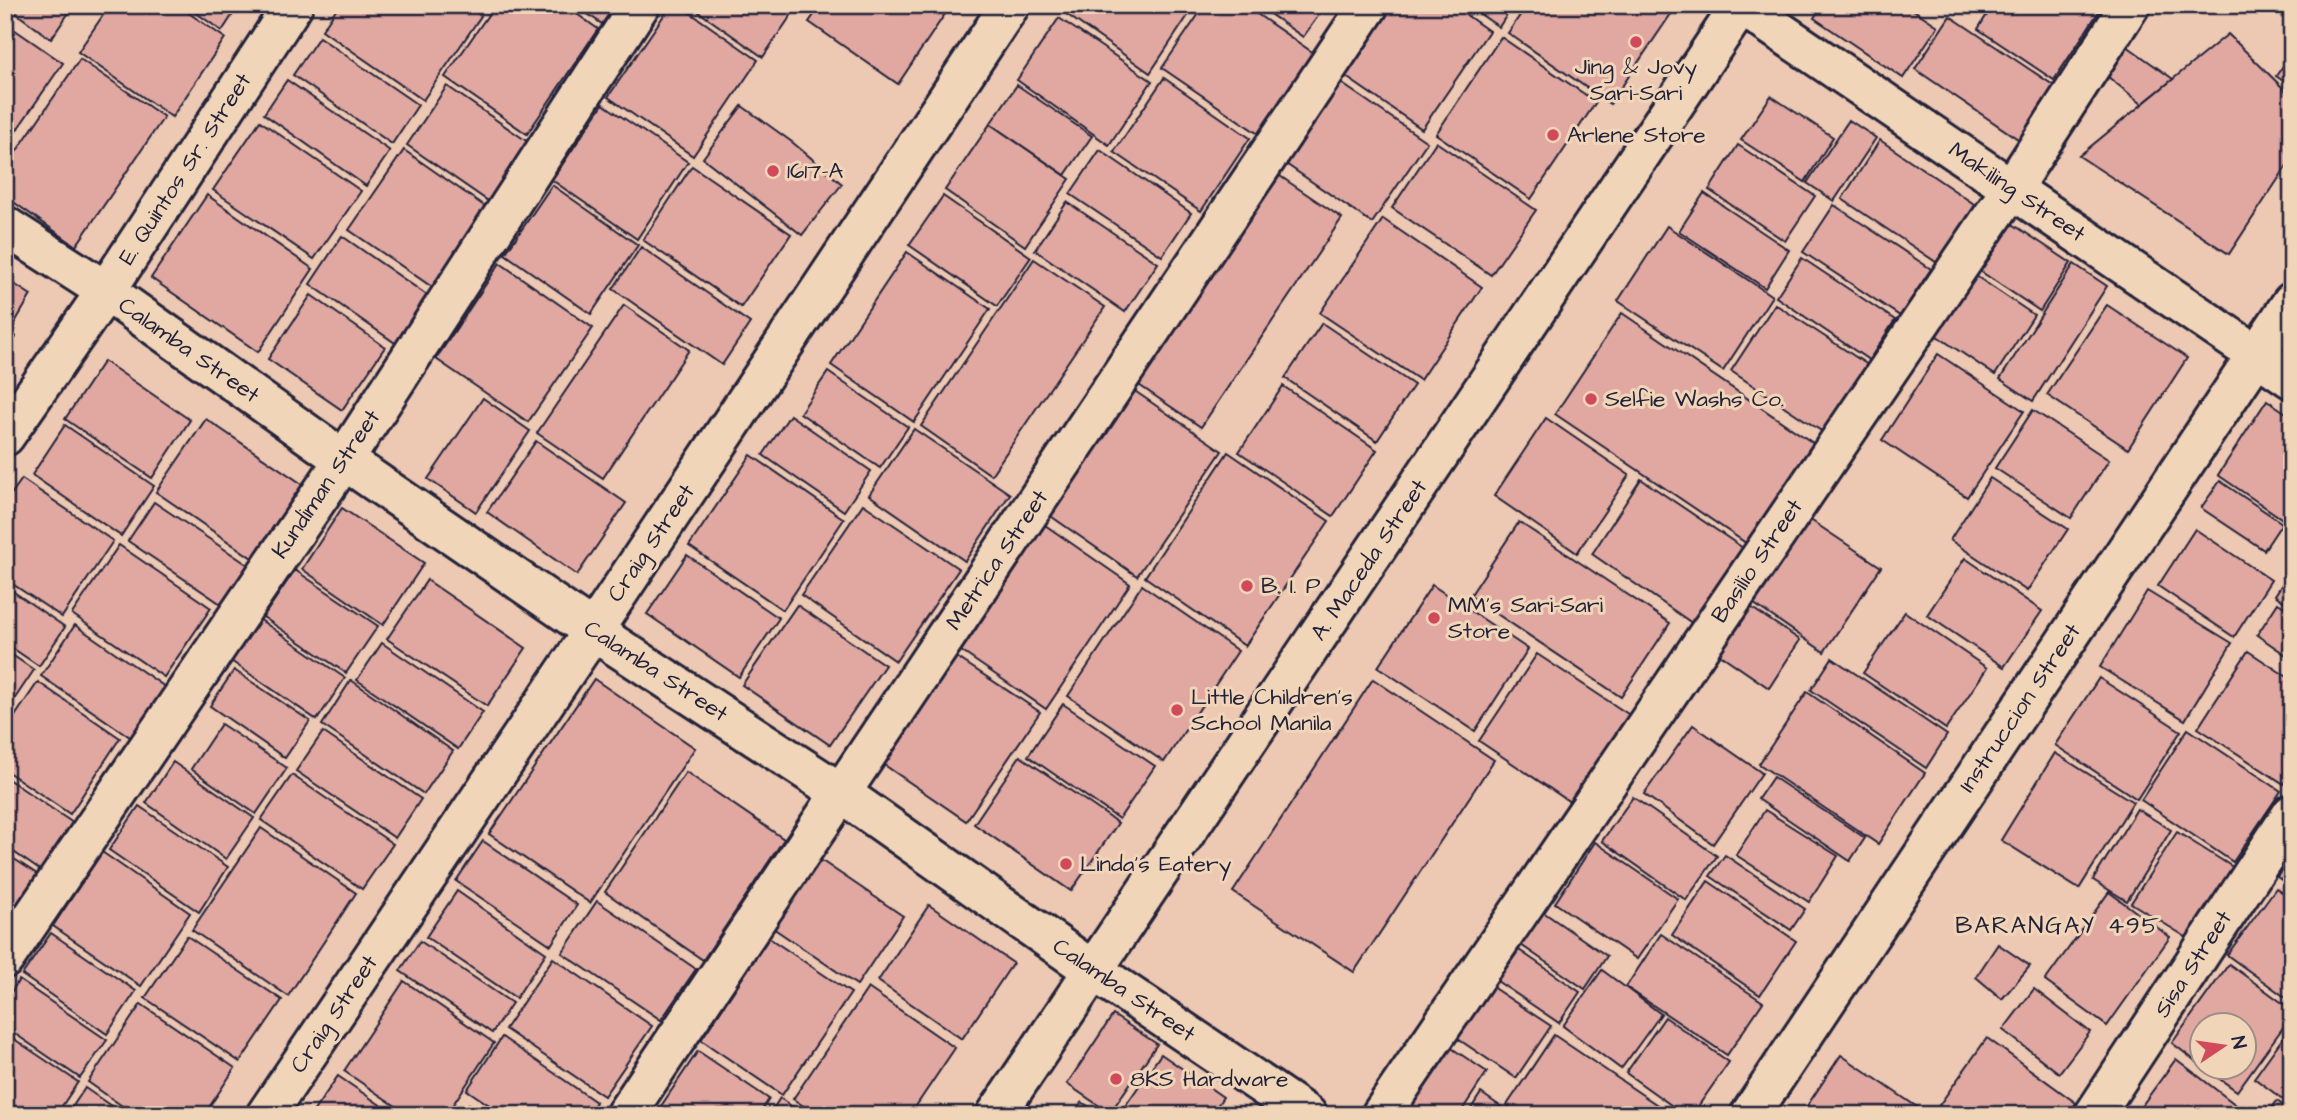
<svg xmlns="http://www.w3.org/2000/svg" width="2297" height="1120" font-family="'Architects Daughter',sans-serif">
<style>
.building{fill:#e1a8a1;stroke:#22223b;stroke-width:2}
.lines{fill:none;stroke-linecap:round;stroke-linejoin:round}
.street-casing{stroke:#22223b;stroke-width:44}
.secondary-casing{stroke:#22223b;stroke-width:44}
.street{stroke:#f1d5b8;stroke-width:38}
.secondary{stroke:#f1d5b8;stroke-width:38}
.poi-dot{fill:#d1495b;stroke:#f1d5b8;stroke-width:2.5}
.labels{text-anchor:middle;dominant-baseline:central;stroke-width:6;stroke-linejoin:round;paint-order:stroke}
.poi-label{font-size:23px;fill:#22223b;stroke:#f1d5b8;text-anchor:start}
.street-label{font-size:23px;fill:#22223b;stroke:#f1d5b8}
.neighbourhood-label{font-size:24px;letter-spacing:2px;fill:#22223b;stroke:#f1d5b8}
</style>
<rect width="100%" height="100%" fill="#edc8b2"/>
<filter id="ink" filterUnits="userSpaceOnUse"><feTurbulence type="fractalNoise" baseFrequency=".0143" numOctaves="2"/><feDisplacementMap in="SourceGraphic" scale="14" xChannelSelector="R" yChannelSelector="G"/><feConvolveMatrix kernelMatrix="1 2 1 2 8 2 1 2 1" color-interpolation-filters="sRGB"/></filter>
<g filter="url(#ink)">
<!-- building -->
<g class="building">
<polygon points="5,5 74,5 51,39"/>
<polygon points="110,5 177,5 225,38 172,117 78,52"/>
<polygon points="185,5 239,5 222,31"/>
<polygon points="339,5 466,5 481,16 423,100 322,30"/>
<polygon points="495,5 564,5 598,29 527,134 445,77"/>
<polygon points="575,5 615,5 602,24"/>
<polygon points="671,5 679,5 758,60 693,156 608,97"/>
<polygon points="689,5 798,5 763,57"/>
<polygon points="821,5 951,5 898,84 809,22"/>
<polygon points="1066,5 1195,5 1150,73 1062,11"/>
<polygon points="1205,5 1244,5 1315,54 1260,135 1162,68"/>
<polygon points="1257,5 1326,5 1303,37"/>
<polygon points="1388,5 1452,5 1489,31 1422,129 1342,74"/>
<polygon points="1467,5 1513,5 1499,27"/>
<polygon points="1527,5 1677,5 1610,104 1508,33"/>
<polygon points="1822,5 1906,5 1938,26 1903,78 1814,18"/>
<polygon points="1993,5 2103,5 2054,80 1978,29"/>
<polygon points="2266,5 2292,5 2292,22"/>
<polygon points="1950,16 2056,87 2021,141 1915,69"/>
<polygon points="1059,18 1152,81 1109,145 1017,80"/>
<polygon points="5,23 63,63 5,147"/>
<polygon points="2228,34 2292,97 2292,158 2229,254 2079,156"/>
<polygon points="319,37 418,105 392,144 293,75"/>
<polygon points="1501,37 1596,102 1531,199 1436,134"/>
<polygon points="2127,46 2173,79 2142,104 2107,76"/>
<polygon points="2292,53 2292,87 2276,76"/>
<polygon points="80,59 164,117 76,246 5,196 5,168"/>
<polygon points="1164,78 1250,138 1201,211 1114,152"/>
<polygon points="287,80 390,151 366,186 264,114"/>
<polygon points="1341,83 1427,142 1372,223 1286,164"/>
<polygon points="1017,85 1092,136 1065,175 990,124"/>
<polygon points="447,86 528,142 488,201 407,145"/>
<polygon points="1771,96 1833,137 1805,182 1741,140"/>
<polygon points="603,104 688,162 637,239 552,180"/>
<polygon points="742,106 792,142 842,184 802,235 703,158"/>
<polygon points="1849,120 1876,138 1834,201 1807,183"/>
<polygon points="260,121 361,191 314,259 213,190"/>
<polygon points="990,124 1070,179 1025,246 945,190"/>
<polygon points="1880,140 1977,206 1939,264 1842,199"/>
<polygon points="1436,142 1536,210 1491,275 1392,208"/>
<polygon points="1738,145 1815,196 1785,241 1709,190"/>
<polygon points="404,150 490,210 435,289 349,230"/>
<polygon points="1100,150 1191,213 1162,256 1070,194"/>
<polygon points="692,166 791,234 741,307 643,240"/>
<polygon points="1271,170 1342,218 1201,427 1130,379"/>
<polygon points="552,185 638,245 591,314 505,254"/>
<polygon points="1704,193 1789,250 1765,288 1679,231"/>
<polygon points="207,195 313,269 258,352 151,278"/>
<polygon points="943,196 1031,257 997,306 909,245"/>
<polygon points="1067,202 1158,263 1125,312 1035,250"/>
<polygon points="1834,205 1931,269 1900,316 1803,252"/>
<polygon points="1999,215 2071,263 2040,311 1968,263"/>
<polygon points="1383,219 1482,287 1420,380 1320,313"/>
<polygon points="1667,226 1772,296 1723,371 1618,301"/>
<polygon points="342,236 434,300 401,347 310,284"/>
<polygon points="641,247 750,323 722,365 613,289"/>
<polygon points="907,252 990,309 914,422 831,365"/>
<polygon points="1802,258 1895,320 1869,360 1776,297"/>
<polygon points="1034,259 1105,307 991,475 921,426"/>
<polygon points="500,263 593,328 528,422 436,359"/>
<polygon points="2074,264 2107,286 2033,401 2000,379"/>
<polygon points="1967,270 2034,315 1995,375 1928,330"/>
<polygon points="5,278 31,295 10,331 16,337 5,355"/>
<polygon points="311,295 385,347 342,410 268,359"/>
<polygon points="1775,304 1868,365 1823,432 1731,371"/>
<polygon points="624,305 689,350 603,478 537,433"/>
<polygon points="2107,305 2187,358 2128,449 2047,395"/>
<polygon points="1622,313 1813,443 1746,543 1555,414"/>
<polygon points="1322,323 1414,385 1377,441 1285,378"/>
<polygon points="1938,354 2024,411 1967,497 1882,440"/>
<polygon points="104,361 190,420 152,478 65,419"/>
<polygon points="828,372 908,427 880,468 800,413"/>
<polygon points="1126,385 1222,451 1137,576 1042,510"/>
<polygon points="1283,386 1377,450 1333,516 1239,452"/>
<polygon points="483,398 530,431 476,512 428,479"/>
<polygon points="2267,400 2292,417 2292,515 2287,522 2218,475"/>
<polygon points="2033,410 2109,460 2071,518 1995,468"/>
<polygon points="790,415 871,471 844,511 763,455"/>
<polygon points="1546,418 1629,475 1577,553 1494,496"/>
<polygon points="206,419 308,488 258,562 156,492"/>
<polygon points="65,425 154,486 121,536 32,475"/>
<polygon points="914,429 1010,494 965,561 869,495"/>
<polygon points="536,441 626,503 577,575 487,512"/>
<polygon points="1228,452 1329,521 1245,646 1145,577"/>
<polygon points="751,455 844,519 783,610 689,546"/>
<polygon points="1990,478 2068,529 2027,591 1950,540"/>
<polygon points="22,479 113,541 62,617 5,579 5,503"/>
<polygon points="1641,479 1743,548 1692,623 1592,554"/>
<polygon points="2220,481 2282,523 2264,550 2201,508"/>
<polygon points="154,502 251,567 224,606 128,541"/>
<polygon points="863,504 959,569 896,661 801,595"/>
<polygon points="342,508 424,563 383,625 302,569"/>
<polygon points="1803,515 1881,567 1824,652 1747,599"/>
<polygon points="1519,522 1670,623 1621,697 1470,596"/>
<polygon points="1045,525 1130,584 1046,709 961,651"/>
<polygon points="2195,529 2271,580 2234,637 2158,586"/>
<polygon points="119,545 211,608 164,677 72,614"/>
<polygon points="687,555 779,618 739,677 647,614"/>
<polygon points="1965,558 2042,611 2004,667 1927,615"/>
<polygon points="2292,569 2292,607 2275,595"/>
<polygon points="295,570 378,626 346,673 263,617"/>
<polygon points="427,580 526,648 487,706 387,639"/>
<polygon points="1142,585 1238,651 1164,762 1068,696"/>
<polygon points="1432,585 1528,649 1475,731 1378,667"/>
<polygon points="5,586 65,627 39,666 5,643"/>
<polygon points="2147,591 2232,643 2185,720 2100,667"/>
<polygon points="2278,603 2292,612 2292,659 2257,635"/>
<polygon points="1746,604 1800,640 1769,688 1715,651"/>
<polygon points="797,605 885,665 830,745 742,685"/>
<polygon points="1905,612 1987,668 1946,729 1863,673"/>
<polygon points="259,619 345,678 317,720 231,661"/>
<polygon points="75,625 168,689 133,739 41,676"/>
<polygon points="382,643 483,712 458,749 357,680"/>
<polygon points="5,650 34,670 5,713"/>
<polygon points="2248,651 2292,680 2292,772 2284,784 2198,728"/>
<polygon points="1537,654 1634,718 1576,806 1479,741"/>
<polygon points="955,656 1040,712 966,821 883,764"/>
<polygon points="1832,658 1947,735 1926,768 1811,690"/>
<polygon points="234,670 310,721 285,758 210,706"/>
<polygon points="2099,678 2181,731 2137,799 2055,745"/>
<polygon points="594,679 695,748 590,903 489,834"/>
<polygon points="1373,679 1494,760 1354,972 1233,892"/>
<polygon points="351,680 453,751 424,794 322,725"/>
<polygon points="38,682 120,738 70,814 5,770 5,731"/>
<polygon points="1807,692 1925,773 1878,844 1759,764"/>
<polygon points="1063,704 1155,766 1119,819 1028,756"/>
<polygon points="221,724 287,768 256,814 191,769"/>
<polygon points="1693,725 1762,773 1713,844 1644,794"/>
<polygon points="2188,729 2281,791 2233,862 2141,800"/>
<polygon points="323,732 421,799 395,838 296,771"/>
<polygon points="2055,753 2133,802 2079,889 2001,840"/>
<polygon points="1020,756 1118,823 1071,891 974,824"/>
<polygon points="173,762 254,818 226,859 146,803"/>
<polygon points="686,772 784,839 703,960 605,892"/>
<polygon points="292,775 393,844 362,889 261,820"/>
<polygon points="5,777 76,825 44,873 5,846"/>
<polygon points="1773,777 1865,838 1850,861 1758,799"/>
<polygon points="1633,797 1717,856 1686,900 1602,841"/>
<polygon points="139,806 228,867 199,912 109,850"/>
<polygon points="2137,809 2171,830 2127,901 2093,880"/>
<polygon points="1765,810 1838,856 1809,902 1736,855"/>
<polygon points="261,828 356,893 288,996 192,930"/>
<polygon points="2177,832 2239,871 2194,942 2131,903"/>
<polygon points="483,841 577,905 551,945 456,881"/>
<polygon points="1595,842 1678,899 1637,959 1555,903"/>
<polygon points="102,852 190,913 141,986 53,926"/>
<polygon points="5,853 37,874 12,911 5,906"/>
<polygon points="1725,855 1805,909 1791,930 1710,876"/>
<polygon points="2292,856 2292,887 2277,877"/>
<polygon points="819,859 903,916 857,985 773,928"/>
<polygon points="1708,881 1796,941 1760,995 1672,935"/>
<polygon points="2276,888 2292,899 2292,1002 2227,955"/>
<polygon points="457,891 546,953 516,998 426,937"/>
<polygon points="2109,892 2170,937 2107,1026 2045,981"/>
<polygon points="597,901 696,969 661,1020 562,953"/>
<polygon points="929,905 1013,963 962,1039 878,981"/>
<polygon points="1543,912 1607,956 1585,989 1521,945"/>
<polygon points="51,933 136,991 107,1034 22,975"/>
<polygon points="1661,934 1763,1002 1727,1055 1626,987"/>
<polygon points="187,936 282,1000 240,1062 145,998"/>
<polygon points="769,938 851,993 782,1095 701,1040"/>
<polygon points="420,941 512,1003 492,1033 400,971"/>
<polygon points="1998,944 2030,966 2002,999 1976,977"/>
<polygon points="1519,950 1580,992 1559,1023 1497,981"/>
<polygon points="553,958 652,1026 604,1096 505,1029"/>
<polygon points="2229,964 2292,1010 2292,1015 2237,1091 2204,1068 2244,1068 2244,1026 2202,1026 2202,1066 2172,1043"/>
<polygon points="1602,970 1661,1014 1621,1069 1563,1026"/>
<polygon points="19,980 107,1040 80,1078 5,1027 5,1001"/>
<polygon points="404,981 494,1043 446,1115 409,1115 344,1071"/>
<polygon points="1489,985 1551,1026 1516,1078 1455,1037"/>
<polygon points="868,988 955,1048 910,1115 817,1115 793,1099"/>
<polygon points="2034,989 2090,1032 2059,1073 2003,1030"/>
<polygon points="141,1004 235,1068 204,1115 135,1115 88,1082"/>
<polygon points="1113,1015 1157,1044 1110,1113 1067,1084"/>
<polygon points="1665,1017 1729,1062 1692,1115 1685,1115 1626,1073"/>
<polygon points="2292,1025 2292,1106 2254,1078"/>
<polygon points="5,1033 78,1082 56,1115 26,1115 5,1100"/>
<polygon points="1554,1035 1672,1115 1521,1115 1507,1105"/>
<polygon points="502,1037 596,1102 587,1115 504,1115 467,1090"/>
<polygon points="1987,1038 2076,1103 2068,1115 1941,1115 1935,1111"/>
<polygon points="1441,1041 1487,1072 1459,1115 1392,1115"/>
<polygon points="698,1051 769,1099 759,1115 655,1115"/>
<polygon points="1161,1054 1223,1097 1211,1115 1119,1115"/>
<polygon points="1841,1055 1917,1107 1912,1115 1801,1115"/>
<polygon points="2176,1059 2249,1115 2135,1115"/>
<polygon points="338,1076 395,1115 311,1115"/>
<polygon points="85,1088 124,1115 67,1115"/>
<polygon points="1481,1093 1513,1115 1467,1115"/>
<polygon points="780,1098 804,1115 769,1115"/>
<polygon points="2277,1101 2292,1112 2292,1115 2267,1115"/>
<polygon points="1082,1102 1101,1115 1073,1115"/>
<polygon points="469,1104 485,1115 461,1115"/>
</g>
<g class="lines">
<!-- street casing -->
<g class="street-casing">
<g id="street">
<polyline points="1741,5 2292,379"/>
<polyline points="5,226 106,291 344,460 593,631 841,793 1094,971"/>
<polyline points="5,436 106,291 293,5"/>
<polyline points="5,958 344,460 640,5"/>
<polyline points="266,1115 593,631 1010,5"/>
<polyline points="625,1115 1369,5"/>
<polyline points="1381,1115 2012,188 2130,5"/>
<polyline points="1750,1115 2292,302"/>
<polyline points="2094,1115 2292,814"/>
</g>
</g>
<!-- secondary casing -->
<g class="secondary-casing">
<g id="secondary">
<polyline points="1094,971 1307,1115"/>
<polyline points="996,1115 1741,5"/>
</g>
</g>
<!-- street -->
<use href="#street" class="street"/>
<!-- secondary -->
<use href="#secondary" class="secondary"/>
</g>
</g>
<!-- markers -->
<g class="poi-dot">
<circle cx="1636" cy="42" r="7"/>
<circle cx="1553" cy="135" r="7"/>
<circle cx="773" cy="171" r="7"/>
<circle cx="1591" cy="399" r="7"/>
<circle cx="1247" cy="586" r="7"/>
<circle cx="1434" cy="618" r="7"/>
<circle cx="1177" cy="710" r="7"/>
<circle cx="1066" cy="864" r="7"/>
<circle cx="1116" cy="1079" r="7"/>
</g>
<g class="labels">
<!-- poi labels -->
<g class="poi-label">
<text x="1636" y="67" text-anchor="middle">Jing &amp; Jovy<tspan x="1636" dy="26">Sari-Sari</tspan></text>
<text x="1567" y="135">Arlene Store</text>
<text x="787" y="171">1617-A</text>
<text x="1605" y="399">Selfie Washs Co.</text>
<text x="1261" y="586">B. I. P</text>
<text x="1448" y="605">MM's Sari-Sari<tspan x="1448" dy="26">Store</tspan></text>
<text x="1191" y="697">Little Children's<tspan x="1191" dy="26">School Manila</tspan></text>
<text x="1080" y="864">Linda's Eatery</text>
<text x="1130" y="1079">8KS Hardware</text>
</g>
<!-- street labels -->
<g class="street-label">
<text transform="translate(185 169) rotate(-57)">E. Quintos Sr. Street</text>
<text transform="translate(2017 192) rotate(34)">Makiling Street</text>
<text transform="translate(189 350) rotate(35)">Calamba Street</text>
<text transform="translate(326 484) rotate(-56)">Kundiman Street</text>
<text transform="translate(651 543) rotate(-56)">Craig Street</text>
<text transform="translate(997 560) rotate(-56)">Metrica Street</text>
<text transform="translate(1369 560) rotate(-56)">A. Maceda Street</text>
<text transform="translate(1757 561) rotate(-56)">Basilio Street</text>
<text transform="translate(656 671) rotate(33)">Calamba Street</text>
<text transform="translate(2020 708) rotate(-56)">Instruccion Street</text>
<text transform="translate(2193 964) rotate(-57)">Sisa Street</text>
<text transform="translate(1124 990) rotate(34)">Calamba Street</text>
<text transform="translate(334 1014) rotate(-56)">Craig Street</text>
</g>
<!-- neighbourhood labels -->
<g class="neighbourhood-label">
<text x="2058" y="926">BARANGAY 495</text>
</g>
</g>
<!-- margin -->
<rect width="2297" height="1120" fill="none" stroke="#f1d5b8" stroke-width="28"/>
<rect x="14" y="14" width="2269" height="1092" fill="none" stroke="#22223b" stroke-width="2.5" filter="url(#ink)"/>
<!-- north arrow -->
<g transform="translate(2223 1046) rotate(77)"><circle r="33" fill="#f1d5b8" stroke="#9e8d86" stroke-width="2"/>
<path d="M0-5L12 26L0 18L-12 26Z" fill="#d1495b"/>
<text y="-10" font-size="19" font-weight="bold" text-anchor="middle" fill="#22223b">N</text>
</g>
</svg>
